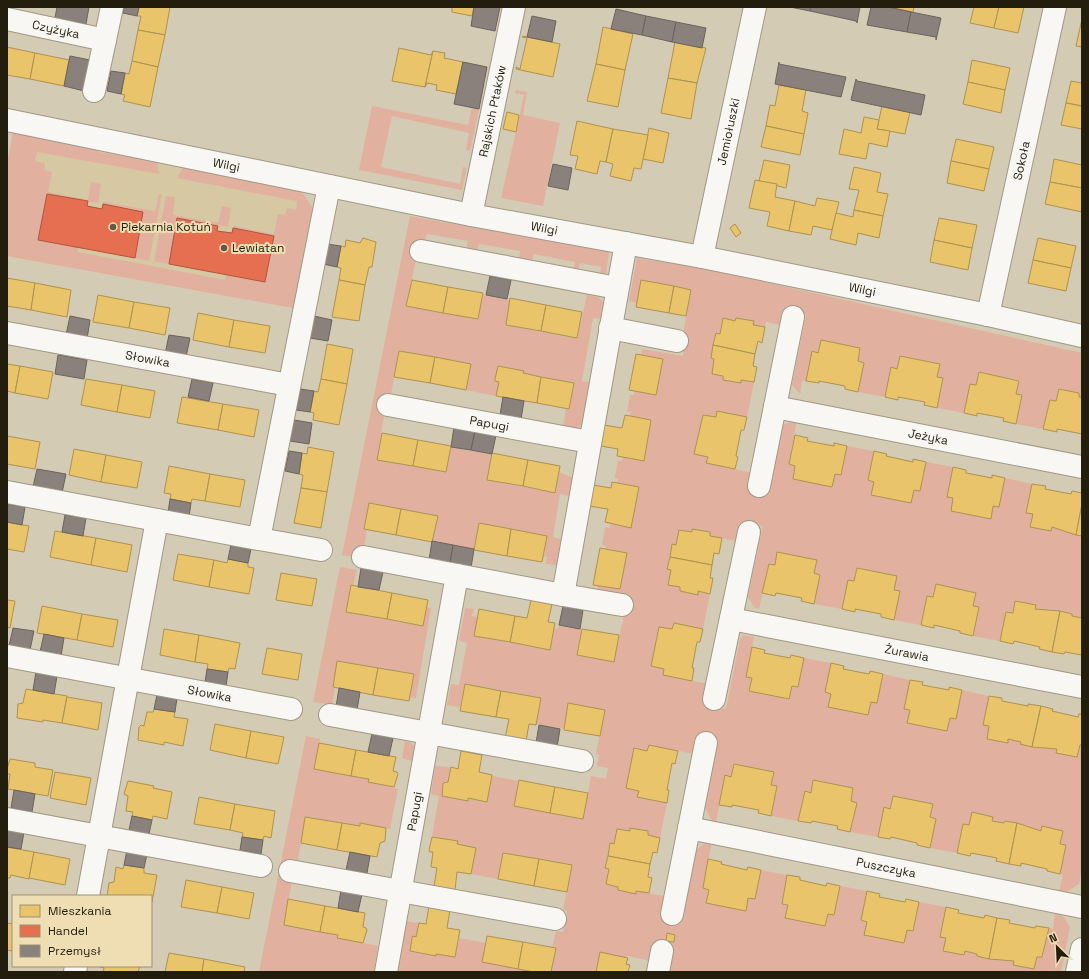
<svg xmlns="http://www.w3.org/2000/svg" width="1089" height="979" font-family="'Space Grotesk',sans-serif">
<style>
.built{fill:#d6c8a2}
.green{fill:#e1b09f}
.homes{fill:#e9c46a;stroke:#ae924e}
.shops{fill:#e76f51;stroke:#ac563d}
.industry{fill:#8a817c;stroke:#6b635b}
.lines{fill:none;stroke-linecap:round;stroke-linejoin:round}
.minor-casing{stroke:#9f9886;stroke-width:24}
.minor{stroke:#f9f7f4;stroke-width:22}
.poi-dot{fill:#615a47;stroke:#efdeb4;stroke-width:1.5}
.labels{text-anchor:middle;dominant-baseline:central;stroke-width:4;stroke-linejoin:round;paint-order:stroke}
.street-label{font-size:12px;fill:#231d0d;stroke:#efdeb4}
.poi-label{font-size:12px;fill:#231d0d;stroke:#efdeb4;text-anchor:start}
</style>
<rect width="100%" height="100%" fill="#d4cbb4"/>
<!-- built -->
<polygon class="built" points="13,132 301,191 313,208 293,308 7,256 7,165"/>
<!-- green -->
<g class="green">
<polygon points="516,90 527,92 523,115 560,123 543,206 501,198 524,95 515,93"/>
<polygon points="372,106 468,125 472,107 479,109 470,151 466,150 469,133 392,116 381,167 460,184 463,167 467,168 462,190 359,170"/>
<polygon points="13,132 95,149 99,152 127,157 131,156 157,161 159,174 37,152 35,161 45,163 44,170 52,172 48,192 88,200 91,182 101,184 98,203 47,194 38,240 78,247 78,252 225,280 226,275 265,282 274,236 233,228 234,226 274,234 278,214 285,215 287,208 296,210 297,201 177,178 183,167 301,191 313,208 293,308 7,256 7,165"/>
<polygon points="159,194 162,195 149,261 135,258 143,212 103,204 103,202 155,211"/>
<polygon points="166,196 175,197 173,215 218,223 222,206 231,208 228,227 177,218 169,264 154,261"/>
<polygon points="410,216 609,252 606,274 600,275 601,267 580,263 578,271 573,270 575,262 534,254 532,262 519,260 520,251 479,244 477,252 466,250 468,241 427,234 425,242 420,242 406,306 478,319 483,295 510,300 506,325 577,338 587,295 598,297 604,303 603,319 593,318 582,381 589,382 583,422 579,428 563,427 566,409 569,409 574,383 523,373 524,371 499,366 495,378 496,381 499,382 496,396 466,390 471,364 399,351 391,394 385,393 382,416 384,416 377,459 446,472 451,447 492,454 487,480 555,493 559,472 573,478 570,496 560,494 553,537 561,539 557,565 546,564 547,557 544,556 547,536 479,523 474,549 432,541 437,516 369,503 364,529 367,530 364,548 358,558 342,555"/>
<polygon points="637,258 711,270 1082,353 1082,397 1079,397 1079,393 1059,389 1056,401 1050,400 1043,429 1016,424 1022,395 1016,394 1019,380 979,372 976,385 970,384 964,413 937,408 943,379 937,377 940,364 900,356 897,369 891,368 885,397 858,392 864,363 858,361 860,348 821,340 818,353 812,352 806,381 802,380 800,394 792,385 806,315 783,310 780,325 766,322 765,327 753,325 753,321 736,318 735,321 723,318 720,334 716,333 711,358 714,359 712,374 723,376 723,380 741,383 741,380 754,382 747,417 716,417 703,415 695,454 708,457 707,463 753,473 748,492 765,496 782,425 797,420 789,464 795,466 793,479 832,487 835,474 841,475 847,446 874,451 868,480 874,482 872,495 911,503 914,490 920,491 926,462 953,467 953,498 951,511 990,519 993,506 999,507 1005,478 1032,484 1026,513 1033,514 1030,527 1052,527 1082,536 1082,618 1072,616 1072,614 1048,609 1048,611 1035,609 1036,605 1016,601 1013,613 1006,612 1000,641 973,636 979,607 973,606 976,593 936,584 933,597 927,596 921,625 894,620 900,591 894,590 857,568 854,581 848,580 842,609 814,604 820,575 814,573 817,561 778,552 775,565 769,564 759,609 755,608 748,597 763,526 750,524 748,528 739,526 735,541 710,536 710,532 692,529 692,532 680,530 676,545 672,544 667,569 671,570 668,585 680,587 680,591 697,595 698,591 710,594 703,629 674,623 672,629 659,627 651,666 664,669 663,675 708,684 703,704 726,709 740,639 743,635 754,637 746,676 752,678 749,691 798,687 804,658 831,663 825,692 831,694 828,706 871,702 877,703 883,674 910,680 904,709 910,710 908,723 947,731 950,718 956,719 962,690 989,696 983,725 989,726 987,739 1007,743 1008,739 1021,742 1020,744 1044,749 1045,747 1057,749 1056,753 1077,757 1080,745 1082,745 1082,867 1079,884 1065,893 1059,892 1063,875 1060,874 1066,845 1060,844 1042,826 1041,831 1029,828 1029,826 1005,821 1004,823 992,821 992,817 972,812 969,825 963,824 957,853 930,848 936,819 930,817 932,804 893,796 890,809 884,808 878,837 850,832 857,803 851,801 853,788 814,780 811,793 805,792 798,821 771,816 777,787 771,785 774,772 735,764 731,777 725,776 716,822 712,821 705,808 718,741 697,736 694,754 649,745 647,751 634,749 626,788 639,791 638,797 667,803 660,838 648,835 648,831 630,828 630,831 618,829 614,844 610,844 605,868 609,869 606,884 618,887 618,890 636,894 636,891 664,896 660,918 681,922 696,850 708,841 712,842 703,888 709,890 706,903 746,910 748,898 755,899 761,870 787,875 782,904 788,905 785,918 825,926 828,914 834,915 840,886 867,891 861,920 867,922 865,935 904,943 907,930 913,931 919,902 946,907 940,936 946,938 964,955 965,951 977,954 977,956 1001,961 1002,959 1014,961 1013,965 1034,969 1037,957 1043,957 1049,928 1053,929 1055,912 1061,913 1070,927 1061,972 669,972 674,952 653,947 650,961 628,956 596,972 551,972 556,949 552,948 556,931 563,932 567,911 563,910 572,865 504,853 498,879 471,874 476,848 457,844 457,841 432,837 439,796 431,794 435,766 451,767 448,782 445,781 442,796 468,801 468,798 487,802 492,776 519,781 514,806 583,819 591,776 606,779 608,768 597,766 599,755 596,754 604,710 568,703 564,728 560,729 536,724 541,698 465,684 460,707 447,705 451,684 459,685 467,643 459,641 465,609 466,608 474,609 472,616 477,617 474,636 550,650 555,628 558,629 559,625 582,629 577,655 614,661 628,596 597,591 598,585 620,589 627,553 605,549 606,546 602,545 605,527 610,528 610,524 631,527 639,487 617,483 618,479 615,478 618,460 622,461 623,457 651,420 630,416 631,412 627,412 630,395 634,395 635,391 656,395 662,359 641,355 642,349 683,356 686,335 683,334 691,290 658,283 637,303 629,301"/>
<polygon points="340,567 357,570 347,612 422,626 426,607 431,608 416,698 410,697 413,674 337,661 333,687 335,687 332,705 313,702"/>
<polygon points="306,736 320,739 315,769 369,779 369,782 398,789 390,829 361,823 360,826 305,817 298,860 290,859 286,880 292,881 284,925 338,935 338,938 378,946 374,972 259,972"/>
<polygon points="405,741 412,743 415,748 408,787 412,761 402,758"/>
<polygon points="405,921 419,923 416,937 413,936 410,952 436,956 436,954 455,957 459,938 486,943 483,962 534,972 396,972"/>
</g>
<!-- homes -->
<g class="homes">
<polygon points="139,7 170,7 165,35 138,30 141,16 137,16"/>
<polygon points="452,7 474,7 472,16 452,12"/>
<polygon points="888,7 914,7 913,12"/>
<polygon points="974,7 999,7 994,28 970,23"/>
<polygon points="999,7 1024,7 1018,33 994,28"/>
<polygon points="1082,19 1082,47 1076,46"/>
<polygon points="603,27 633,34 625,70 596,64"/>
<polygon points="138,30 165,35 158,67 132,61"/>
<polygon points="523,36 560,44 553,77 516,69 516,67 520,69 527,38 522,37"/>
<polygon points="675,42 706,48 697,83 668,78"/>
<polygon points="7,47 35,53 30,79 7,75"/>
<polygon points="399,48 431,55 433,51 425,87 392,81"/>
<polygon points="433,51 445,53 444,58 463,62 456,94 436,90 437,85 427,83 425,87"/>
<polygon points="35,53 69,60 64,86 30,79"/>
<polygon points="972,60 1010,68 1005,90 968,82"/>
<polygon points="132,61 158,67 150,107 123,101 125,95 121,94 125,73 129,74"/>
<polygon points="596,64 625,70 618,107 587,101"/>
<polygon points="668,78 697,83 691,119 661,113"/>
<polygon points="1071,81 1082,83 1082,106 1066,103"/>
<polygon points="968,82 1005,90 1001,113 963,104"/>
<polygon points="779,85 806,90 802,111 808,113 804,134 766,126 770,105 775,106"/>
<polygon points="1066,103 1082,106 1082,129 1061,125"/>
<polygon points="882,106 910,112 905,134 877,129"/>
<polygon points="507,112 519,115 516,132 503,129"/>
<polygon points="864,117 879,120 877,129 890,131 887,147 869,143 866,159 839,154 844,129 861,133"/>
<polygon points="577,121 613,129 606,162 600,161 597,174 575,169 578,156 570,155"/>
<polygon points="766,126 804,134 800,155 761,147"/>
<polygon points="649,128 669,133 663,163 643,159"/>
<polygon points="613,129 648,135 641,169 634,168 631,181 610,176 613,164 606,162"/>
<polygon points="956,139 994,147 989,169 951,161"/>
<polygon points="1054,159 1082,165 1082,188 1050,182"/>
<polygon points="764,160 790,165 786,188 759,181"/>
<polygon points="951,161 989,169 984,191 947,183"/>
<polygon points="854,167 881,173 877,192 888,194 883,216 854,210 859,190 849,189"/>
<polygon points="755,180 777,184 775,197 795,201 789,231 767,226 770,212 749,208"/>
<polygon points="1050,182 1082,188 1082,212 1045,204"/>
<polygon points="817,198 839,202 832,230 813,226 811,235 789,231 795,201 815,206"/>
<polygon points="854,210 883,216 879,238 858,233 856,245 830,239 836,213 853,217"/>
<polygon points="939,218 977,225 972,248 934,240"/>
<polygon points="735,224 741,233 736,237 730,228"/>
<polygon points="363,238 376,242 372,267 369,267 365,285 339,280 341,268 337,267 341,246 345,247 346,240 360,243"/>
<polygon points="1038,238 1076,246 1071,268 1033,260"/>
<polygon points="934,240 972,248 968,270 930,262"/>
<polygon points="1033,260 1071,268 1066,291 1028,283"/>
<polygon points="7,278 35,283 31,310 7,306"/>
<polygon points="339,280 365,285 359,321 332,317"/>
<polygon points="412,280 448,287 443,313 406,306"/>
<polygon points="641,280 674,286 669,313 636,307"/>
<polygon points="35,283 71,290 67,317 31,310"/>
<polygon points="674,286 691,290 686,316 669,313"/>
<polygon points="448,287 483,293 478,319 443,313"/>
<polygon points="98,295 134,302 129,328 93,322"/>
<polygon points="510,298 546,305 541,331 506,325"/>
<polygon points="134,302 170,308 165,335 129,328"/>
<polygon points="546,305 582,312 577,338 541,331"/>
<polygon points="198,313 234,320 229,347 193,340"/>
<polygon points="723,318 735,321 736,318 754,321 753,325 765,327 762,343 758,341 755,354 713,345 716,333 720,334"/>
<polygon points="234,320 270,326 265,353 229,347"/>
<polygon points="821,340 860,348 858,361 864,363 858,392 845,389 845,386 819,381 819,383 806,381 812,351 818,353"/>
<polygon points="327,344 353,349 347,384 321,379"/>
<polygon points="713,345 755,354 753,366 757,367 754,382 741,380 741,383 723,380 723,376 712,374 714,359 711,358"/>
<polygon points="399,351 435,357 430,383 394,377"/>
<polygon points="636,354 663,359 656,395 629,390"/>
<polygon points="900,356 940,364 937,377 943,378 937,408 924,405 925,402 898,397 898,400 885,397 891,367 897,369"/>
<polygon points="435,357 471,364 466,390 430,383"/>
<polygon points="7,364 20,366 15,393 7,391"/>
<polygon points="20,366 53,372 48,399 15,393"/>
<polygon points="498,366 524,371 523,373 541,377 537,403 496,396 499,382 495,381 495,379"/>
<polygon points="979,372 1019,381 1016,394 1022,395 1016,424 1003,421 1004,418 977,413 977,416 964,413 970,384 976,385"/>
<polygon points="541,377 574,383 569,409 537,403"/>
<polygon points="86,379 122,385 117,412 81,405"/>
<polygon points="321,379 347,384 339,425 313,420 314,413 310,412 314,391 318,392"/>
<polygon points="122,385 155,391 150,418 117,412"/>
<polygon points="1059,389 1079,393 1079,397 1082,397 1082,434 1057,429 1057,432 1043,429 1050,400 1056,401"/>
<polygon points="182,397 223,404 218,430 177,423"/>
<polygon points="223,404 259,410 254,437 218,430"/>
<polygon points="717,411 747,417 744,430 741,430 736,456 738,457 735,469 706,463 708,457 694,454 703,415 716,417"/>
<polygon points="625,415 651,420 644,461 617,456 618,449 601,446 604,425 622,428"/>
<polygon points="382,433 418,440 413,466 377,460"/>
<polygon points="795,435 808,438 807,441 834,446 834,443 847,446 841,475 835,474 832,487 793,479 795,466 789,464"/>
<polygon points="7,436 40,442 35,469 7,464"/>
<polygon points="418,440 451,446 446,472 413,466"/>
<polygon points="308,447 334,452 327,492 301,488 303,475 299,474 302,453 307,454"/>
<polygon points="74,449 106,455 101,482 69,475"/>
<polygon points="874,451 887,454 886,456 913,462 913,459 926,462 920,491 914,490 911,503 871,495 874,482 868,480"/>
<polygon points="492,453 528,460 523,486 487,480"/>
<polygon points="106,455 142,462 137,488 101,482"/>
<polygon points="528,460 560,466 555,493 523,486"/>
<polygon points="169,466 210,474 205,501 192,499 191,503 170,499 171,494 164,493"/>
<polygon points="953,467 966,470 966,473 992,478 992,475 1005,478 999,507 993,506 991,519 951,511 953,498 947,497"/>
<polygon points="210,474 245,480 240,507 205,501"/>
<polygon points="612,482 639,487 631,528 605,522 608,509 589,506 593,485 611,488"/>
<polygon points="1032,484 1046,486 1045,489 1071,494 1072,491 1082,493 1082,504 1076,535 1052,527 1051,531 1030,527 1033,514 1026,513"/>
<polygon points="301,488 327,492 321,528 294,523"/>
<polygon points="369,503 401,509 396,535 364,529"/>
<polygon points="1082,504 1082,536 1076,535"/>
<polygon points="401,509 438,516 432,542 396,535"/>
<polygon points="7,522 29,526 24,552 7,549"/>
<polygon points="479,523 511,529 507,556 474,550"/>
<polygon points="511,529 547,536 542,562 507,556"/>
<polygon points="692,529 710,532 710,536 722,538 719,554 714,553 712,565 670,557 672,544 676,545 679,530 692,532"/>
<polygon points="55,531 96,538 91,565 50,557"/>
<polygon points="96,538 132,545 127,572 91,565"/>
<polygon points="600,548 627,553 620,589 593,585"/>
<polygon points="777,552 817,560 814,573 820,575 814,604 801,601 802,598 776,593 775,596 762,593 769,564 775,565"/>
<polygon points="178,554 214,560 209,587 173,580"/>
<polygon points="670,557 712,565 710,578 713,578 710,594 698,591 698,595 680,591 680,587 668,585 671,570 667,569"/>
<polygon points="228,559 248,563 248,567 254,568 249,594 209,587 214,560 227,563"/>
<polygon points="857,568 897,576 894,590 900,591 894,620 881,617 881,614 855,609 855,612 842,609 848,580 854,581"/>
<polygon points="281,573 317,579 312,606 276,600"/>
<polygon points="936,584 976,593 973,606 979,607 973,636 960,633 960,631 934,625 934,628 921,625 927,596 933,597"/>
<polygon points="351,585 392,593 387,619 346,612"/>
<polygon points="392,593 428,600 423,626 387,619"/>
<polygon points="7,600 15,601 10,628 7,627"/>
<polygon points="531,600 552,604 548,622 555,623 550,650 510,642 515,616 527,618"/>
<polygon points="1015,601 1036,605 1035,609 1060,611 1052,652 1039,649 1040,647 1014,641 1013,644 1000,641 1006,612 1013,613"/>
<polygon points="42,606 82,614 77,640 37,633"/>
<polygon points="479,609 515,616 510,642 474,636"/>
<polygon points="1060,611 1072,614 1072,616 1082,618 1082,655 1065,652 1064,654 1052,652"/>
<polygon points="82,614 118,620 113,647 77,640"/>
<polygon points="674,623 703,629 700,642 697,642 692,668 694,668 692,681 663,675 664,669 651,666 659,627 672,629"/>
<polygon points="164,629 199,635 195,662 160,655"/>
<polygon points="582,629 619,635 614,662 577,655"/>
<polygon points="199,635 240,643 235,669 229,668 228,672 207,669 208,664 195,662"/>
<polygon points="752,647 765,650 764,653 790,658 791,655 804,658 798,687 792,686 789,699 749,691 752,678 746,677"/>
<polygon points="267,648 302,654 298,680 262,674"/>
<polygon points="337,661 378,668 373,695 333,687"/>
<polygon points="831,663 844,666 843,669 869,674 870,671 883,674 877,703 871,702 868,715 828,707 831,694 825,692"/>
<polygon points="378,668 414,674 409,701 373,695"/>
<polygon points="910,680 923,682 922,685 949,690 949,687 962,690 956,719 950,718 947,731 907,723 910,710 904,709"/>
<polygon points="465,684 501,691 496,717 460,711"/>
<polygon points="26,689 67,696 62,723 43,720 43,722 17,718 18,704 23,703"/>
<polygon points="501,691 541,698 536,725 529,724 526,741 505,738 509,719 496,717"/>
<polygon points="989,696 1002,698 1002,701 1028,706 1028,704 1041,706 1032,747 1020,744 1021,742 1008,739 1008,743 987,739 989,726 983,725"/>
<polygon points="67,697 102,703 98,730 62,723"/>
<polygon points="568,703 605,710 600,736 564,730"/>
<polygon points="1041,706 1053,709 1052,711 1078,717 1079,714 1082,714 1082,745 1080,745 1077,757 1056,753 1057,749 1032,747"/>
<polygon points="154,709 175,712 174,717 188,719 183,746 164,742 164,745 138,740 139,727 141,725 144,726 147,712 153,712"/>
<polygon points="215,724 251,731 246,758 210,750"/>
<polygon points="251,731 284,737 278,764 246,758"/>
<polygon points="319,743 356,750 351,776 314,769"/>
<polygon points="649,745 678,751 675,764 672,763 667,790 669,790 667,803 637,797 639,791 626,788 634,748 647,751"/>
<polygon points="356,750 396,757 393,771 397,772 398,774 394,787 368,782 369,779 351,776"/>
<polygon points="461,751 482,755 479,772 492,775 487,802 468,798 468,801 442,796 443,783 448,782 451,767 458,769"/>
<polygon points="10,759 35,763 35,767 53,770 48,796 8,789 10,774 7,774 7,769"/>
<polygon points="734,764 774,772 771,785 777,786 771,816 758,813 759,810 732,805 732,807 719,805 725,775 731,777"/>
<polygon points="55,772 91,778 86,805 50,798"/>
<polygon points="519,780 555,787 550,813 514,806"/>
<polygon points="813,780 853,788 851,801 857,803 850,832 837,829 838,826 812,821 811,823 798,821 805,791 811,793"/>
<polygon points="128,781 154,786 153,788 172,792 167,819 153,816 152,820 132,816 133,812 126,811 128,796 124,794"/>
<polygon points="555,787 588,793 583,819 550,813"/>
<polygon points="893,796 933,804 930,817 936,819 930,848 917,845 917,843 891,837 890,839 878,837 884,807 890,809"/>
<polygon points="199,797 235,804 230,830 194,824"/>
<polygon points="235,804 275,811 271,838 264,836 263,840 242,837 243,833 230,830"/>
<polygon points="972,812 993,817 992,821 1004,823 1005,821 1017,823 1009,864 996,861 997,858 971,853 970,856 957,853 963,824 969,825"/>
<polygon points="305,817 342,823 337,850 301,843"/>
<polygon points="342,823 360,826 360,823 386,828 385,841 380,843 377,857 337,850"/>
<polygon points="1017,823 1041,831 1042,826 1063,831 1060,844 1066,845 1060,874 1047,871 1047,869 1021,863 1021,866 1009,864"/>
<polygon points="630,828 648,831 648,835 660,838 657,853 653,852 650,864 608,856 610,843 614,844 617,829 630,831"/>
<polygon points="432,837 458,841 457,844 476,848 471,874 457,872 455,890 434,886 437,868 431,867 433,852 430,852 429,850"/>
<polygon points="7,847 34,852 29,879 11,875 10,878 7,878"/>
<polygon points="34,852 70,859 65,885 29,878"/>
<polygon points="503,853 539,859 534,886 498,879"/>
<polygon points="608,856 650,864 648,877 652,878 649,893 636,891 636,894 618,890 618,887 606,884 609,869 605,868"/>
<polygon points="539,859 572,865 567,892 534,886"/>
<polygon points="708,859 722,862 721,864 747,870 748,867 761,870 755,899 748,898 746,911 706,903 709,890 703,888"/>
<polygon points="124,865 144,868 144,873 157,875 152,902 151,896 107,896 109,883 114,882 116,867 123,869"/>
<polygon points="787,875 800,877 800,880 826,886 827,883 840,886 834,915 828,914 825,926 785,918 788,905 782,904"/>
<polygon points="186,880 222,887 217,913 181,907"/>
<polygon points="222,887 254,893 249,919 217,913"/>
<polygon points="867,891 880,894 879,897 905,902 906,899 919,902 913,931 907,930 904,943 864,935 867,922 861,920"/>
<polygon points="288,899 325,906 320,932 284,925"/>
<polygon points="325,906 365,913 363,927 366,928 367,930 363,943 337,938 338,935 320,932"/>
<polygon points="429,906 450,910 447,928 460,930 455,957 436,954 436,956 410,951 412,938 413,936 416,937 419,923 426,924"/>
<polygon points="946,907 959,910 958,913 984,918 985,915 997,918 989,959 977,956 977,954 965,951 964,955 943,951 946,938 940,937"/>
<polygon points="997,918 1010,920 1009,923 1035,928 1036,926 1049,928 1042,957 1037,957 1034,969 1013,965 1014,961 989,959"/>
<polygon points="7,923 13,924 13,951 7,950"/>
<polygon points="667,933 675,935 674,942 666,941"/>
<polygon points="487,936 523,942 518,969 482,962"/>
<polygon points="523,942 556,948 551,972 534,972 518,969"/>
<polygon points="600,952 628,958 626,964 630,965 628,972 596,972"/>
<polygon points="169,953 204,959 202,972 165,972"/>
<polygon points="204,959 245,967 244,972 202,972"/>
<polygon points="97,966 140,966 138,972 103,972 104,968"/>
</g>
<!-- shops -->
<g class="shops">
<polygon points="47,194 88,201 87,206 102,209 103,204 143,212 135,258 38,240"/>
<polygon points="177,218 218,226 217,231 232,233 233,228 274,236 265,282 169,264"/>
</g>
<!-- industry -->
<g class="industry">
<polygon points="57,7 89,7 86,24 55,18"/>
<polygon points="124,7 139,7 137,16 123,13"/>
<polygon points="474,7 500,7 495,31 471,26"/>
<polygon points="790,7 811,7 810,11"/>
<polygon points="811,7 860,7 857,23 856,21 810,11"/>
<polygon points="871,7 888,7 911,12 907,32 867,25"/>
<polygon points="616,9 646,16 642,35 611,29"/>
<polygon points="911,12 941,18 936,40 936,37 907,32"/>
<polygon points="532,16 556,21 552,42 527,37"/>
<polygon points="646,16 676,22 672,42 642,35"/>
<polygon points="676,22 706,28 702,48 672,42"/>
<polygon points="70,56 90,60 84,91 64,86"/>
<polygon points="463,62 487,67 479,109 454,104"/>
<polygon points="779,62 779,64 846,77 841,97 775,84"/>
<polygon points="111,71 125,73 121,94 107,91"/>
<polygon points="856,79 857,81 925,95 921,115 851,100"/>
<polygon points="553,164 572,168 568,190 548,186"/>
<polygon points="327,244 341,246 337,267 323,264"/>
<polygon points="490,276 511,280 507,299 486,295"/>
<polygon points="70,316 90,320 87,339 66,335"/>
<polygon points="314,316 332,320 328,341 310,338"/>
<polygon points="169,335 190,338 186,357 165,354"/>
<polygon points="58,355 87,360 84,379 55,374"/>
<polygon points="192,379 213,383 209,401 188,397"/>
<polygon points="300,389 314,391 310,412 296,410"/>
<polygon points="503,397 524,401 521,419 500,415"/>
<polygon points="294,420 312,423 309,444 290,441"/>
<polygon points="454,427 475,431 471,450 451,447"/>
<polygon points="475,431 496,435 492,454 471,450"/>
<polygon points="289,451 302,453 299,474 285,471"/>
<polygon points="37,469 66,474 62,493 33,487"/>
<polygon points="170,499 191,503 189,517 168,513"/>
<polygon points="7,504 25,507 22,525 7,522"/>
<polygon points="65,515 86,518 83,536 62,532"/>
<polygon points="432,541 453,545 450,564 429,560"/>
<polygon points="231,545 251,549 248,563 228,559"/>
<polygon points="453,545 474,549 471,568 450,564"/>
<polygon points="361,568 383,572 379,590 358,587"/>
<polygon points="563,606 583,610 580,629 559,625"/>
<polygon points="13,628 34,631 30,650 9,646"/>
<polygon points="44,634 64,638 61,656 40,652"/>
<polygon points="207,669 228,672 226,686 205,682"/>
<polygon points="36,672 57,676 54,694 33,690"/>
<polygon points="339,688 360,692 357,710 336,707"/>
<polygon points="157,695 177,698 175,712 154,709"/>
<polygon points="539,725 560,729 557,747 536,743"/>
<polygon points="372,734 393,738 389,756 368,752"/>
<polygon points="14,790 35,794 32,812 11,808"/>
<polygon points="132,816 152,820 149,834 129,830"/>
<polygon points="7,829 24,832 21,849 7,847"/>
<polygon points="242,837 263,840 261,854 240,850"/>
<polygon points="127,850 147,854 144,868 124,865"/>
<polygon points="350,852 370,856 367,873 346,870"/>
<polygon points="341,890 362,894 358,912 338,908"/>
</g>
<g class="lines">
<!-- minor casing -->
<g class="minor-casing">
<g id="minor">
<path id="s1" d="M7,19L105,40L94,91"/>
<polyline points="105,40 112,7"/>
<path id="s2" d="M7,120L471,215L702,257L988,315L1082,336"/>
<path id="s3" d="M471,215L514,7"/>
<polyline points="421,251 617,288"/>
<path id="s4" d="M702,257L755,7"/>
<path id="s5" d="M988,315L1055,7"/>
<polyline points="610,328 677,341"/>
<path id="s6" d="M7,333L289,385"/>
<path id="s7" d="M388,405L590,442"/>
<path id="s8" d="M775,407L1082,467"/>
<polyline points="759,486 793,317"/>
<polyline points="7,492 259,539 329,186"/>
<polyline points="259,539 321,550"/>
<polyline points="363,557 457,575"/>
<polyline points="563,595 622,605"/>
<path id="s9" d="M731,619L1082,687"/>
<path id="s10" d="M7,656L291,709"/>
<polyline points="714,699 749,532"/>
<polyline points="330,715 582,761"/>
<polyline points="7,819 261,866"/>
<path id="s11" d="M689,828L1082,907"/>
<polyline points="290,871 555,919"/>
<polyline points="88,896 157,520"/>
<polyline points="672,914 706,743"/>
<polyline points="75,972 76,966"/>
<path id="s12" d="M386,972L457,575L563,595L626,243"/>
<polyline points="658,972 662,951"/>
<polyline points="1077,972 1082,949"/>
</g>
</g>
<!-- minor -->
<use href="#minor" class="minor"/>
</g>
<!-- markers -->
<g class="poi-dot">
<circle cx="113" cy="227" r="4"/>
<circle cx="224" cy="248" r="4"/>
</g>
<g class="labels">
<!-- street labels -->
<g class="street-label">
<text stroke="none"><textPath href="#s1" startOffset="50">Czyżyka</textPath></text>
<text stroke="none"><textPath href="#s3" startOffset="106">Rajskich Ptaków</textPath></text>
<text stroke="none"><textPath href="#s4" startOffset="128">Jemiołuszki</textPath></text>
<text stroke="none"><textPath href="#s5" startOffset="158">Sokoła</textPath></text>
<text stroke="none"><textPath href="#s2" startOffset="224">Wilgi</textPath></text>
<text stroke="none"><textPath href="#s2" startOffset="548">Wilgi</textPath></text>
<text stroke="none"><textPath href="#s2" startOffset="872">Wilgi</textPath></text>
<text stroke="none"><textPath href="#s6" startOffset="143">Słowika</textPath></text>
<text stroke="none"><textPath href="#s7" startOffset="103">Papugi</textPath></text>
<text stroke="none"><textPath href="#s8" startOffset="156">Jeżyka</textPath></text>
<text stroke="none"><textPath href="#s9" startOffset="179">Żurawia</textPath></text>
<text stroke="none"><textPath href="#s10" startOffset="206">Słowika</textPath></text>
<text stroke="none"><textPath href="#s12" startOffset="163">Papugi</textPath></text>
<text stroke="none"><textPath href="#s11" startOffset="201">Puszczyka</textPath></text>
</g>
<!-- poi labels -->
<g class="poi-label">
<text x="121" y="227">Piekarnia Kotuń</text>
<text x="232" y="248">Lewiatan</text>
</g>
</g>
<!-- border -->
<rect width="1089" height="979" fill="none" stroke="#231d0d" stroke-width="16"/>
<!-- legend -->
<rect x="12" y="895" width="140" height="72" fill="#efdeb4" stroke="#9d9171"/>
<rect x="20" y="905" width="20" height="12" fill="#e9c46a" stroke="#9d9171"/>
<text x="48" y="915" font-size="12" fill="#231d0d">Mieszkania</text>
<rect x="20" y="925" width="20" height="12" fill="#e76f51" stroke="#9d9171"/>
<text x="48" y="935" font-size="12" fill="#231d0d">Handel</text>
<rect x="20" y="945" width="20" height="12" fill="#8a817c" stroke="#9d9171"/>
<text x="48" y="955" font-size="12" fill="#231d0d">Przemysł</text>
<!-- north arrow -->
<g transform="translate(1057 947) rotate(336)" stroke="#efdeb4" stroke-width="3" paint-order="stroke">
<path d="M0-3L7 15L0 10L-7 15Z" fill="#231d0d"/>
<text y="-6" font-size="11" font-weight="bold" text-anchor="middle" fill="#231d0d">N</text>
</g>
</svg>
